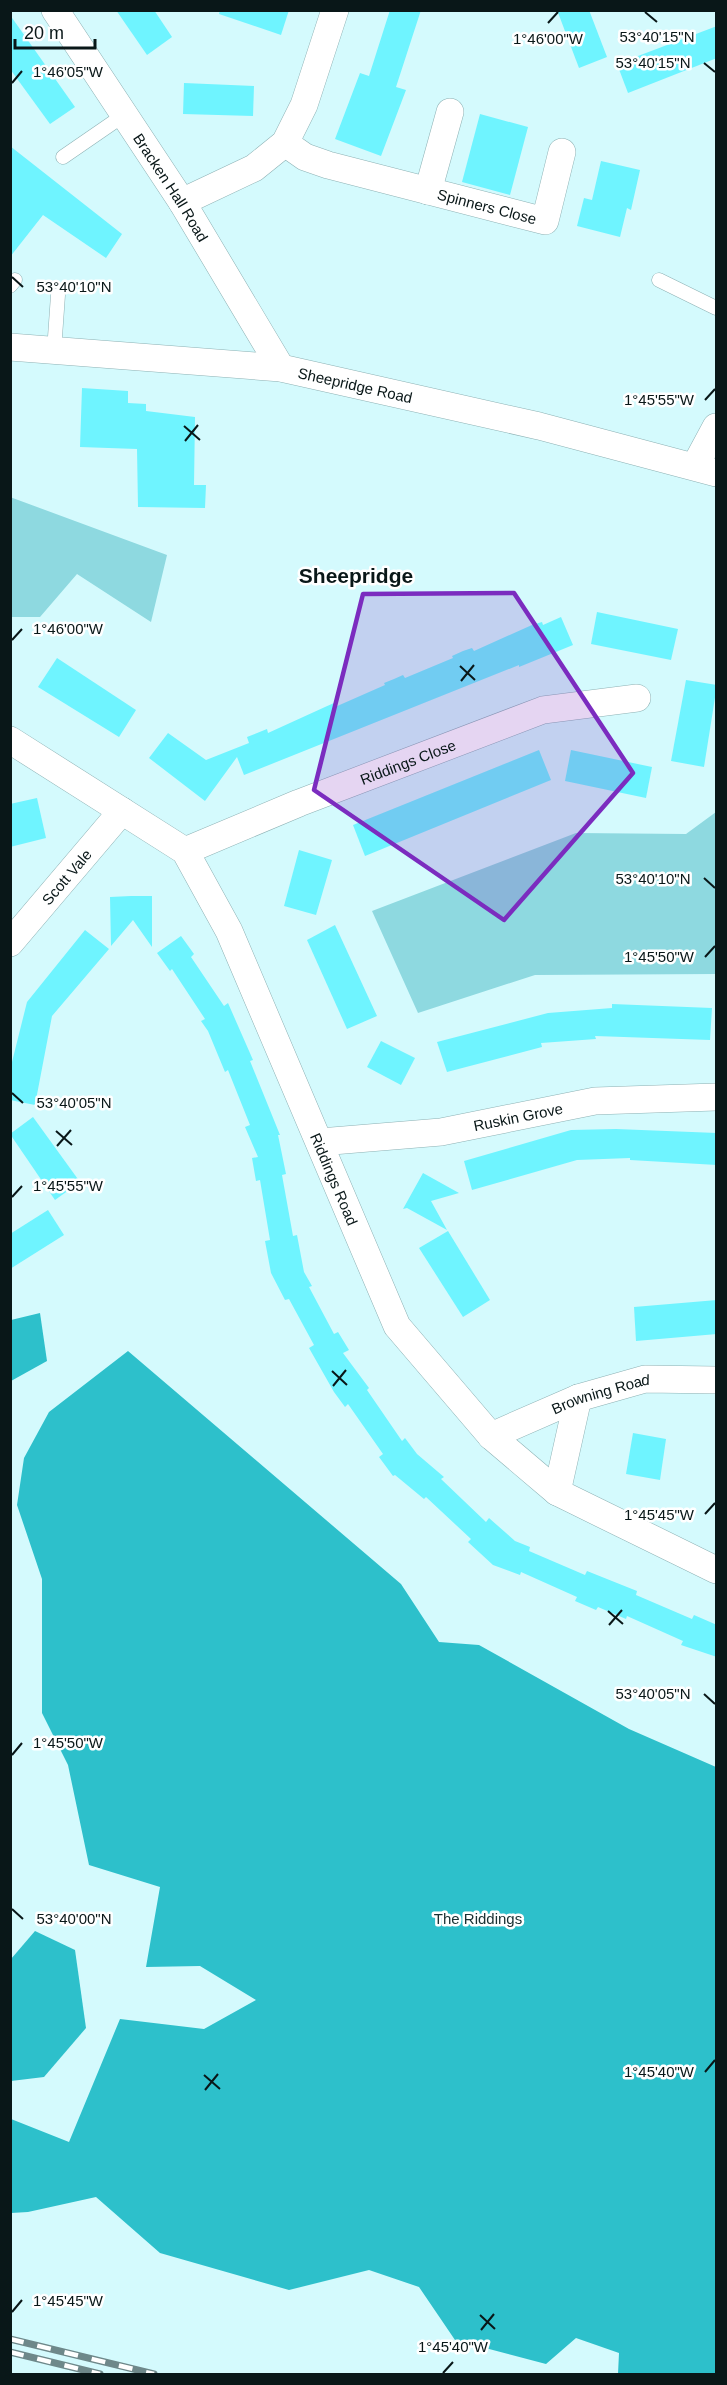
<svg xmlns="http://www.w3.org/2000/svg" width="727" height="2385" font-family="Arial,sans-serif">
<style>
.green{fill:#8ed9e0}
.forest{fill:#2dc0cb}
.building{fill:#6ff4ff}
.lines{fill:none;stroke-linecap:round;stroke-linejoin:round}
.lane-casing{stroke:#8db1b4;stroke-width:15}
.street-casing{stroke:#8db1b4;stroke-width:28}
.lane{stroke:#fff;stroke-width:14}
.street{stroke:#fff;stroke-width:27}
.rail-casing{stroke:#6e888a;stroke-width:7}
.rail{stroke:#fff;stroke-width:4.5;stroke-dasharray:14;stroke-linecap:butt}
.marked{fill:#7b2cbf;fill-opacity:0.2;stroke:#7b2cbf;stroke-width:4.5;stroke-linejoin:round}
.ticks{fill:none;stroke:#091718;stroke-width:2}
.labels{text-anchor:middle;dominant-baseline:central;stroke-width:5;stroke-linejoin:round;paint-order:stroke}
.street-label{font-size:15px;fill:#091718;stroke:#fff}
.park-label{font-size:15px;fill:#193032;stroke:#fff}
.district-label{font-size:21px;font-weight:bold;fill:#091718;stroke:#fff}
.ticks-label{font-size:15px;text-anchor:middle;fill:#091718;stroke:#fff;stroke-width:5;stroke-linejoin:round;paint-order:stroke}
</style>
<rect width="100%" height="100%" fill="#d4fafd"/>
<!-- green -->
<g class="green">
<polygon points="10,497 167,555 151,622 77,574 40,617 11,617"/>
<polygon points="716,812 716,974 535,975 418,1013 372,911 576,833 686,834"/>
</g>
<!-- forest -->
<g class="forest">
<polygon points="40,1313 47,1361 11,1381 11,1320"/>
<polygon points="128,1351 401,1584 439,1642 479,1645 629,1729 716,1767 716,2374 618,2374 619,2353 576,2338 546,2364 455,2340 419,2287 369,2270 289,2290 160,2253 96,2197 28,2212 11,2213 11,2119 69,2142 120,2019 204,2029 256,2000 200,1966 146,1967 160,1887 89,1865 68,1765 42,1713 42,1579 17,1505 24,1458 49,1412"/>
<polygon points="35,1931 75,1950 86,2028 44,2077 11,2081 11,1959"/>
</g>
<!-- building -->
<g class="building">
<polygon points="116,10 154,10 172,37 147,55"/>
<polygon points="220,10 289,10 281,35 219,14"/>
<polygon points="390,10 421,10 396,87 406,90 381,156 335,139 360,73 369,76"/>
<polygon points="557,10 589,10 607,57 579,68"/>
<polygon points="10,15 75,107 50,124 10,69"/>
<polygon points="717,26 717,58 628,93 617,64"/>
<polygon points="184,83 254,86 253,116 183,114"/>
<polygon points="480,114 528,127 510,195 462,182"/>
<polygon points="10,146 122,234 106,258 43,215 10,257"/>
<polygon points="601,161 640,170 631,210 627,208 620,237 577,226 584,198 592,200"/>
<polygon points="82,388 128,391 128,403 146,404 146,411 195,417 194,485 206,485 205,508 138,507 137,449 80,447"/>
<polygon points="597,612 678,629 671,660 591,644"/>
<polygon points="561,617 573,645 519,667 519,665 244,775 237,757 205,801 149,758 168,733 206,760 249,743 247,737 267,729 268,733 325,707 334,703 335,707 385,685 384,683 394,679 403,675 405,678 453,658 452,656 463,651 472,648 474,651 532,625 542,622 543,625"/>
<polygon points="57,658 136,710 119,737 38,687"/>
<polygon points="686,680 717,685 704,767 671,761"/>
<polygon points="539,750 551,780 365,856 353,825"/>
<polygon points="571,750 652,767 646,798 565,781"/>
<polygon points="37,798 46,838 10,847 10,804"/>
<polygon points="299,850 332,860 316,915 284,906"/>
<polygon points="131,896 152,896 152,947 133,920 111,946 110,897"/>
<polygon points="335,925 377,1016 347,1029 307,940"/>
<polygon points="85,930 109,949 52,1016 35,1105 10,1100 10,1070 27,1002"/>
<polygon points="181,936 194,954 191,957 224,1006 228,1003 253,1060 250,1061 280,1135 278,1135 286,1174 282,1175 293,1236 297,1235 304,1272 312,1286 309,1287 334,1334 338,1332 349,1350 343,1353 369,1388 367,1390 402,1441 405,1438 417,1454 444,1477 441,1479 486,1522 489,1518 515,1541 530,1547 529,1551 585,1575 587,1571 637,1591 636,1595 692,1619 694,1615 717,1625 717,1657 681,1645 683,1641 627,1616 626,1619 598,1607 596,1610 575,1601 577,1597 521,1572 520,1575 493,1565 468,1542 471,1539 426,1497 424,1499 395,1475 393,1476 379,1457 383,1454 348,1404 345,1407 334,1392 309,1348 314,1345 289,1299 285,1300 271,1273 265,1241 270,1240 260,1180 256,1181 252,1158 258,1157 245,1127 250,1125 228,1070 225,1072 208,1031 201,1021 205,1019 172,969 170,971 157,953"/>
<polygon points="612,1004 712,1008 710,1040 595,1036 596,1039 541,1043 542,1047 447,1072 437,1042 548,1013 612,1008"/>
<polygon points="381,1041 415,1058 401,1085 367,1067"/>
<polygon points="33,1117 80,1182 55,1200 10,1134"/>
<polygon points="616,1129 717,1133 717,1165 630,1160 630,1158 577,1160 472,1190 464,1161 571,1130"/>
<polygon points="423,1173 459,1193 431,1201 447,1230 407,1208 403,1209"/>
<polygon points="48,1210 64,1235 10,1269 10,1234"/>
<polygon points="448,1231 490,1300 463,1317 419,1248"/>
<polygon points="717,1300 717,1334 636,1341 634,1307"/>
<polygon points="633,1433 666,1439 660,1480 626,1474"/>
</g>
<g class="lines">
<!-- lane casing -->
<g class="lane-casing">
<g id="lane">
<polyline points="63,157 124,115"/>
<polyline points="659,280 716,308"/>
<polyline points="10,286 15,280"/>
<polyline points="54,351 58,295"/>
</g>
</g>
<!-- street casing -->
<g class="street-casing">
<g id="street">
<path id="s1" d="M55,10L182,202L281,368"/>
<path id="s2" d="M285,143L305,157L328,165L545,221L562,152"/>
<polyline points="428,191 450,112"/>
<polyline points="182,202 254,168 285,143 304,105 335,10"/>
<path id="s3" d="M10,347L281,368L539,426L716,473"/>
<polyline points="695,466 716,427"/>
<path id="s4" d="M10,740L185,851L229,931L397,1326L491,1436L557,1492L716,1570"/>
<path id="s5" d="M185,851L299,803L543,710L637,698"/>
<path id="s6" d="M10,943L122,811"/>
<path id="s7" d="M320,1142L441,1132L595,1101L716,1097"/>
<path id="s8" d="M491,1436L578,1398L645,1379L716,1380"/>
<polyline points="557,1492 578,1398"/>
</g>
</g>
<!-- lane -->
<use href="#lane" class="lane"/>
<!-- street -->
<use href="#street" class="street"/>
<!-- rail casing -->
<g class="rail-casing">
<g id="rail">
<polyline points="10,2339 154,2374"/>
<polyline points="10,2352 100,2374"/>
</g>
</g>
<!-- rail -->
<use href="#rail" class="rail"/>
</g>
<!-- marked area -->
<path class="marked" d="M514,593L633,773L504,920L314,790L363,594Z"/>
<!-- ticks -->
<path class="ticks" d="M645,12L657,22M548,23L558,12M704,63L715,72M12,83L22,71M12,277L23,287M705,400L715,389M184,426L200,440M185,441L198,425M12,640L22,629M460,666L475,680M461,681L474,665M704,878L715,888M705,957L715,946M12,1093L23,1103M56,1131L72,1145M57,1146L71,1130M12,1197L22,1186M332,1371L347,1385M333,1386L346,1370M705,1514L715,1503M608,1611L623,1624M609,1625L622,1610M704,1694L715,1704M12,1755L22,1743M12,1909L23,1919M705,2072L715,2060M204,2075L220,2089M205,2090L218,2074M12,2312L22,2300M480,2315L495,2329M481,2330L494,2314M443,2373L453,2362"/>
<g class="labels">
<!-- street labels -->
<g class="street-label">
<text stroke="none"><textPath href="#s1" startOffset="212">Bracken Hall Road</textPath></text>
<text stroke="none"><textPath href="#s2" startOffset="213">Spinners Close</textPath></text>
<text stroke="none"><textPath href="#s3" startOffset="348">Sheepridge Road</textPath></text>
<text stroke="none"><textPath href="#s5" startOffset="240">Riddings Close</textPath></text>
<text stroke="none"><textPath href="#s6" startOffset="87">Scott Vale</textPath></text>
<text stroke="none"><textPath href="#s7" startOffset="200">Ruskin Grove</textPath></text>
<text stroke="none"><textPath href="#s4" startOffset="568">Riddings Road</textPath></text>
<text stroke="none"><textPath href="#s8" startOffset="118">Browning Road</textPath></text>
</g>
<!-- park labels -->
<g class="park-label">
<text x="478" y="1918">The Riddings</text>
</g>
<!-- district labels -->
<g class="district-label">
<text x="356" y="575">Sheepridge</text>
</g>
</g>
<g class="ticks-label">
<text x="657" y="42">53°40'15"N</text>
<text x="548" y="44">1°46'00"W</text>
<text x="653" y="68">53°40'15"N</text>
<text x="68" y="77">1°46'05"W</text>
<text x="74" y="292">53°40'10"N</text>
<text x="659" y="405">1°45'55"W</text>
<text x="68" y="634">1°46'00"W</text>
<text x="653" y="884">53°40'10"N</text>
<text x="659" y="962">1°45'50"W</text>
<text x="74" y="1108">53°40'05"N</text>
<text x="68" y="1191">1°45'55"W</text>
<text x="659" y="1520">1°45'45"W</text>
<text x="653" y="1699">53°40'05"N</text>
<text x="68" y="1748">1°45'50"W</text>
<text x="74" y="1924">53°40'00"N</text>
<text x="659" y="2077">1°45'40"W</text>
<text x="68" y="2306">1°45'45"W</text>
<text x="453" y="2352">1°45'40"W</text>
</g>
<!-- border -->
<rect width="727" height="2385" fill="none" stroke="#091718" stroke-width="24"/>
<!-- scale -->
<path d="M15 39v9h80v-9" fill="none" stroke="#091718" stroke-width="3"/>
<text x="24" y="39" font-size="18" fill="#091718" stroke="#ffffff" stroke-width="4.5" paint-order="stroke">20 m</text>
</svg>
